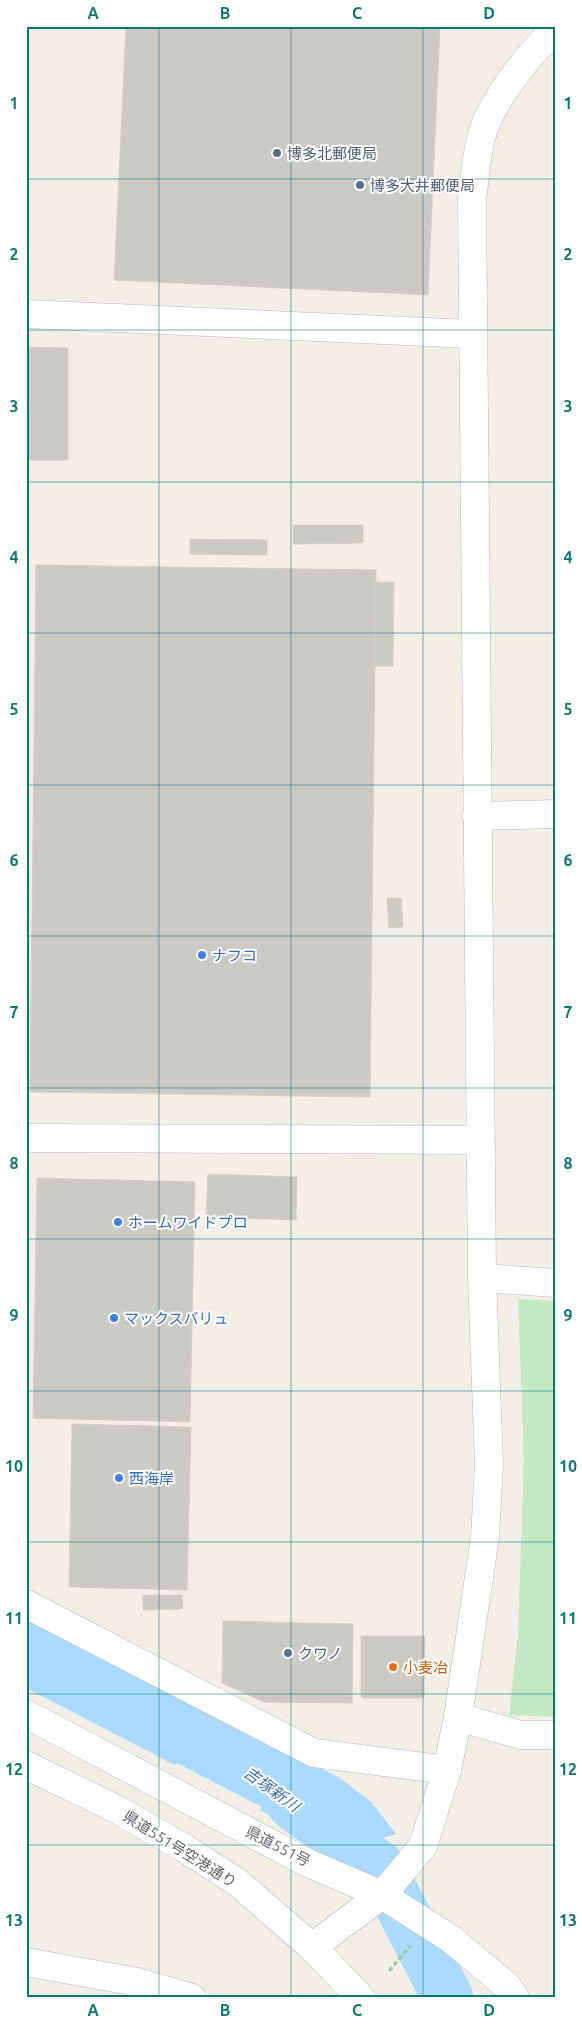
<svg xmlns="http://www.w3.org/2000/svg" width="582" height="2024" font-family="Ubuntu,'Noto Sans JP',sans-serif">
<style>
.green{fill:#c5e8c5}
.water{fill:#aadaff}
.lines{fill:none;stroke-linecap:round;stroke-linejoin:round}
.river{stroke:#aadaff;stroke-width:51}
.building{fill:#cccac5;stroke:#d6d1c6}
.minor-casing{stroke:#b5b8bc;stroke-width:29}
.tertiary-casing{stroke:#b5b8bc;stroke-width:29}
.secondary-casing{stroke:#b6babf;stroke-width:29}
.path{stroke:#9cc7a9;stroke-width:3;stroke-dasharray:5 2.5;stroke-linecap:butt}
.minor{stroke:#fff;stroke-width:28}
.tertiary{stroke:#fff;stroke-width:28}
.secondary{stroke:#fff;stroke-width:28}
.grid{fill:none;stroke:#0f766e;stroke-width:1;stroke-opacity:0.55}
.service-dot{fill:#5c6f8a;stroke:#fff;stroke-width:2}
.shop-dot{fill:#3f7fe0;stroke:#fff;stroke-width:2}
.food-dot{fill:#e8710a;stroke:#fff;stroke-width:2}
.labels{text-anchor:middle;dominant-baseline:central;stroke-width:4;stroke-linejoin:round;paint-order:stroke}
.service-label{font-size:15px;fill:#4e5e75;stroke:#fff;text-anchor:start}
.shop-label{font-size:15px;fill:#366cbe;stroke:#fff;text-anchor:start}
.food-label{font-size:15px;fill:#c56008;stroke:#fff;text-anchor:start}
.street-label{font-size:15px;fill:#5f6368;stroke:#fff}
.water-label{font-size:16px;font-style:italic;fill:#4174aa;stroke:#fff}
.neatline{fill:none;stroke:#0f766e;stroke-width:2}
.grid-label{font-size:16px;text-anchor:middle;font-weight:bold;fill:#0f766e}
</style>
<rect width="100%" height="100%" fill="#f1efe8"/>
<!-- green -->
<polygon class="green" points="518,1299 556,1301 556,1717 509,1715 518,1634 524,1459"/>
<!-- water -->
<polygon class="water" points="26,1616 340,1778 372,1803 396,1834 330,1853 327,1850 328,1847 307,1831 271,1812 269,1815 260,1810 262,1807 177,1763 175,1765 26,1688"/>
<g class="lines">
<!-- river -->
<polyline class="river" points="293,1805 380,1867 448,1998"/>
</g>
<!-- building -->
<g class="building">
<polygon points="126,26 440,26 428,295 114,280"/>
<polygon points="28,347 68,348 68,460 26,460"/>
<polygon points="293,525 363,525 363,543 293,544"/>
<polygon points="190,539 267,540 267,555 190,554"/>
<polygon points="36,565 376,570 370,1097 30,1092"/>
<polygon points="376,582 394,582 393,666 375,666"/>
<polygon points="387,898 401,898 403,927 389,928"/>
<polygon points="208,1174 297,1177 296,1220 206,1217"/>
<polygon points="37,1178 195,1182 190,1422 33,1418"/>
<polygon points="72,1424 191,1427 187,1590 69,1587"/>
<polygon points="143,1595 182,1595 183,1609 143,1610"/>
<polygon points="223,1621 353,1624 352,1703 264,1702 222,1683"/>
<polygon points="361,1636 425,1636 424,1698 361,1698"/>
</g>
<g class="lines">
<!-- minor casing -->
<g class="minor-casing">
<g id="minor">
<polyline points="477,816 556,814"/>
<polyline points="482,1278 556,1283"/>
<polyline points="26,1604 314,1753 447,1770"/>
<polyline points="458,1717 521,1735 556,1735"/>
</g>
</g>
<!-- tertiary casing -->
<g class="tertiary-casing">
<g id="tertiary">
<polyline points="26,314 472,334"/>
<polyline points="26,1138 480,1140"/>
<path d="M312,1947L382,1895L423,1846L447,1770L458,1717L485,1537L489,1464L482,1278L472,199C475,179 476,158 481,138C489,104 530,52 556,29"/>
<polyline points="26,1962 137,1982 192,1998"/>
</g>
</g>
<!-- secondary casing -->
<g class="secondary-casing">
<g id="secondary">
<polyline points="26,1714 306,1862 382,1895 451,1939 507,1986 515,1998"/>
<polyline points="26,1765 118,1810 184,1848 237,1882 312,1947 361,1998"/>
</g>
</g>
<!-- path -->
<polyline class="path" points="389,1971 410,1946"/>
<!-- minor -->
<use href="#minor" class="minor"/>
<!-- tertiary -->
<use href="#tertiary" class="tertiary"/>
<!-- secondary -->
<use href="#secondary" class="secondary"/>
</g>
<!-- grid -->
<path class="grid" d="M159,26V1998M291,26V1998M423,26V1998M26,179H556M26,330H556M26,482H556M26,633H556M26,785H556M26,936H556M26,1088H556M26,1239H556M26,1391H556M26,1542H556M26,1694H556M26,1845H556"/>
<!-- markers -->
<g class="service-dot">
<circle cx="277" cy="153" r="5"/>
<circle cx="360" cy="185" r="5"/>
<circle cx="288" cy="1653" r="5"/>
</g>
<g class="shop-dot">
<circle cx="202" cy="955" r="5"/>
<circle cx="118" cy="1222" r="5"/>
<circle cx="114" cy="1318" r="5"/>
<circle cx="119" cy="1478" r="5"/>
</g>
<circle class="food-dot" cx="393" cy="1667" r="5"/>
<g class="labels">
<!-- service labels -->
<g class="service-label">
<text x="287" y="153">博多北郵便局</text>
<text x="370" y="185">博多大井郵便局</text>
<text x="298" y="1653">クワノ</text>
</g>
<!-- shop labels -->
<g class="shop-label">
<text x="212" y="955">ナフコ</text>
<text x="128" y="1222">ホームワイドプロ</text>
<text x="124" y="1318">マックスバリュ</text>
<text x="129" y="1478">西海岸</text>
</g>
<!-- food labels -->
<g class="food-label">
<text x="403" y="1667">小麦冶</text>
</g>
<!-- street labels -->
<g class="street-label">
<text transform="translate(278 1846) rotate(27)">県道551号</text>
<text transform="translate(180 1849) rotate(32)">県道551号空港通り</text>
</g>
<!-- water labels -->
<g class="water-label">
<text transform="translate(272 1789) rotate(36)">吉塚新川</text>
</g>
</g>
<!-- border -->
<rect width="582" height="2024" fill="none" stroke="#ffffff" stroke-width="55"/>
<rect x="28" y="28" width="526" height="1968" class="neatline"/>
<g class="grid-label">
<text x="93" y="19">A</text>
<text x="225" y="19">B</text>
<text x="357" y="19">C</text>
<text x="489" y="19">D</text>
<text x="14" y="109">1</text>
<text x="568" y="109">1</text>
<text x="14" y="260">2</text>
<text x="568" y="260">2</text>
<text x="14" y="412">3</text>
<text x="568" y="412">3</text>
<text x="14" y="563">4</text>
<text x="568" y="563">4</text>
<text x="14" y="715">5</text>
<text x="568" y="715">5</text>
<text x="14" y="866">6</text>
<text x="568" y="866">6</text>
<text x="14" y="1018">7</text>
<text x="568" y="1018">7</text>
<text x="14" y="1169">8</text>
<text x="568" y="1169">8</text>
<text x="14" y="1321">9</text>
<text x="568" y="1321">9</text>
<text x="14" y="1472">10</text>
<text x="568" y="1472">10</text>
<text x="14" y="1624">11</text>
<text x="568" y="1624">11</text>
<text x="14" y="1775">12</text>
<text x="568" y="1775">12</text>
<text x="14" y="1926">13</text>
<text x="568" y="1926">13</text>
<text x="93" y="2016">A</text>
<text x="225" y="2016">B</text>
<text x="357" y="2016">C</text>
<text x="489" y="2016">D</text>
</g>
</svg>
